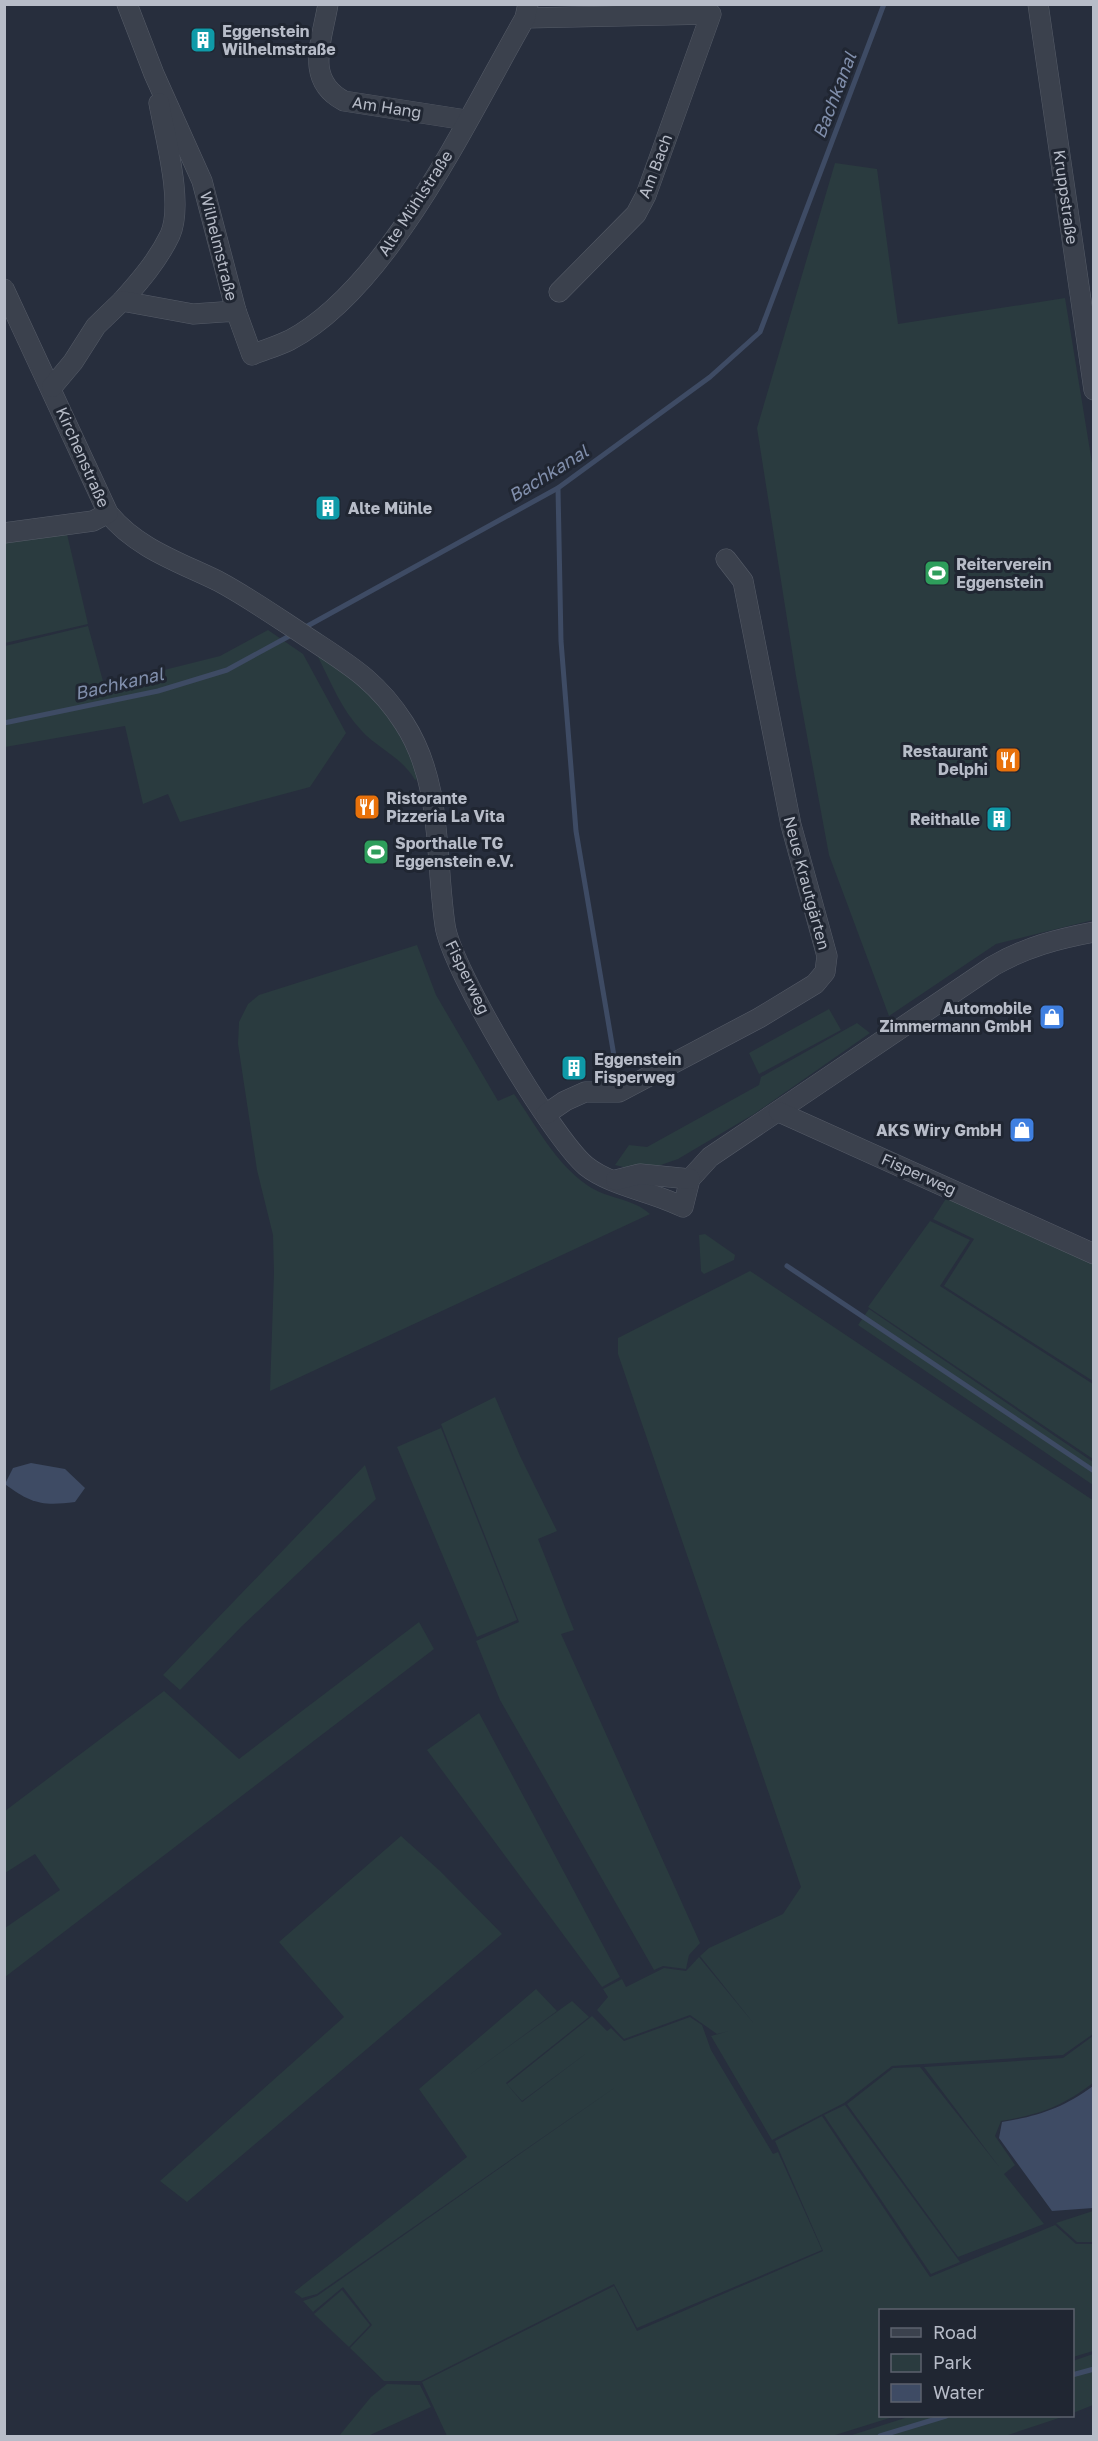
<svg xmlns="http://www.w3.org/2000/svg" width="1098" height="2441" font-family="'Golos Text',sans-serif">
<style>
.green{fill:#2a3b3f}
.water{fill:#3e4b64}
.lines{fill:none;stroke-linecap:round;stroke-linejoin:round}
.stream{stroke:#3e4b64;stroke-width:5}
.minor-casing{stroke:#565c68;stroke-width:21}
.minor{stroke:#3b414d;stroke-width:20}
.labels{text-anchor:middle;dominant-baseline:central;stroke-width:6;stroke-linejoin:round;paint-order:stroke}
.poi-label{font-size:16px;font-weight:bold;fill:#b7bcc8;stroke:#202632;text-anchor:start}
.street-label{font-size:16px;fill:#b7bcc8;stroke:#202632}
.water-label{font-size:18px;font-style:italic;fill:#818fac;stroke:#202632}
</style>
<rect width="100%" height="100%" fill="#272e3d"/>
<!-- green -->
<g class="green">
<polygon points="835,163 877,169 898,324 1065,298 1093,469 1093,920 996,944 889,1016 829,855 796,676 757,428"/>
<polygon points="67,534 88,624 5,643 4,542"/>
<polygon points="88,626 104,685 220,656 268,630 303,654 346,733 310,787 180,822 168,794 143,804 125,726 5,747 5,646"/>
<path d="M320,655C376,697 394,713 419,779L415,780C402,757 378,749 361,730C341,709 331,682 318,657Z"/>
<path d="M417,945L436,995L498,1101L514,1094C535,1124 556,1164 587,1185C606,1199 633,1198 650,1214L270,1391L274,1273L273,1235L257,1170L238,1044L239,1022L248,1004L259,995Z"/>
<polygon points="829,1009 841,1030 759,1074 749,1053"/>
<polygon points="857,1023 870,1033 754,1114 678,1159 655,1167 631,1169 615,1165 629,1145 647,1147 759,1085 761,1077"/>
<polygon points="947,1197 1093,1264 1093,1381 944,1286 974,1239 933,1219"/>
<polygon points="930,1221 970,1240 940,1286 1093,1384 1093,1459 868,1307"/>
<polygon points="705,1234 735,1255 734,1260 704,1274 701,1271 699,1235"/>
<polygon points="750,1271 1094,1501 1093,2034 1063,2055 892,2066 844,2103 772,2140 711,2036 729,2031 717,2034 690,2015 624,2039 597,2010 608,1997 603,1989 622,1979 626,1987 664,1968 686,1971 699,1957 755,2025 700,1956 709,1948 783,1914 801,1887 618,1354 618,1338"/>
<polygon points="869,1309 1093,1462 1093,1485 858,1325"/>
<polygon points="495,1397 520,1456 557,1531 538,1539 574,1630 561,1634 700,1943 689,1955 686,1969 663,1966 654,1970 500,1700 476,1641 519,1622 441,1424"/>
<polygon points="441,1428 517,1620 477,1637 397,1447"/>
<polygon points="365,1465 376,1499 242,1626 180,1690 163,1675"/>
<polygon points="419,1622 434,1649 5,1977 5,1928 60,1890 35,1854 5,1873 5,1811 164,1691 239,1759"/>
<polygon points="479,1713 620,1977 602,1987 427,1750"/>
<polygon points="401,1836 440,1871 502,1934 187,2202 160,2181 344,2017 279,1942"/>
<polygon points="536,1989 557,2011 465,2078 572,2001 589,2017 506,2083 522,2102 588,2052 522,2101 507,2084 592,2016 607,2031 611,2028 624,2041 690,2017 702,2025 711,2050 773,2154 778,2152 822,2250 637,2328 614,2284 421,2381 384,2381 350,2348 372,2325 343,2287 313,2312 303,2301 317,2296 620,2084 317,2294 302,2298 294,2292 467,2157 419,2089"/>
<path d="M1093,2036V2083C1061,2107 1041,2114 1001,2121L995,2136L1015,2165L1004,2174L1044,2224L958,2257L847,2104L893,2068L920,2067L1000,2168L924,2067L1063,2058Z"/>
<polygon points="845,2105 960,2262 931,2274 824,2115"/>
<polygon points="822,2116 930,2277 1055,2225 1076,2244 1093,2244 1093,2351 1073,2357 1072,2310 880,2310 880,2416 896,2416 832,2436 447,2436 422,2382 614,2286 637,2331 823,2251 775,2141"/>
<polygon points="1093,2211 1093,2242 1077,2242 1056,2223"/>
<polygon points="342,2290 370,2325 349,2347 314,2314"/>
<polygon points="1093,2354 1093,2405 1073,2413 1073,2361"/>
<polygon points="387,2384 420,2385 431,2407 368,2436 339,2436 371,2397"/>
<polygon points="911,2416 1065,2416 1005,2436 849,2436"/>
</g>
<!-- water -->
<g class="water">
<path d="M31,1463L65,1469L85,1488L75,1502C43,1506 31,1504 5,1484L13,1468Z"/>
<path d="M1093,2086V2208L1052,2211L999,2138L1002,2122C1039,2116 1063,2108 1093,2086Z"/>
</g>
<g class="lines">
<!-- stream -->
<g class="stream">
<polyline points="558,488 561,641 576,831 614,1056"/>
<polyline points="302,629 558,488 710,377 760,332 884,4"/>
<polyline points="4,723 158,691 227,670 293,634"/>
<polyline points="787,1266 1094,1471"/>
<polyline points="1072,2375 1094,2369"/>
<polyline points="880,2436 946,2416"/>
</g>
<!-- minor casing -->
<g class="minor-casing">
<g id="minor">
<polyline points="127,4 154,74 202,181 236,311"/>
<path d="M328,4C322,41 304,80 344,101L466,120"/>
<polyline points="1038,4 1094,390"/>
<polyline points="525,18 711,14 646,195 636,214 559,292"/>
<path d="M4,289L108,513C136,548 179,562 218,581C248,597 275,616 304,635C346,663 376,679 404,723C443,783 435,857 445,925C450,967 553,1139 586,1166C611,1186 654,1192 683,1207L690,1179L710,1157L993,966C1026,947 1057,939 1094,932"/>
<path d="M122,301C140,281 158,260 170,235C184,204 165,137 159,103"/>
<path d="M52,387L73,362L96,326L122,301L193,314L236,311L252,355C264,350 278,346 290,340C390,287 469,115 525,18L528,4"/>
<polyline points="4,533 93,521 108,513"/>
<polyline points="779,1112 1094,1254"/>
<polyline points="546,1114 565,1101 585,1092 619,1092 759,1018 815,984 825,972 827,956 791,825 743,581 726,559"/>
<polyline points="616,1180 640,1174 690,1179"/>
</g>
</g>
<!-- minor -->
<use href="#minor" class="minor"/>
</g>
<!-- icons -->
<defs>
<g id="building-square" transform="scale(1.35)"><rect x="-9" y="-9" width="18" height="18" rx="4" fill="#0f9aa8" stroke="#202632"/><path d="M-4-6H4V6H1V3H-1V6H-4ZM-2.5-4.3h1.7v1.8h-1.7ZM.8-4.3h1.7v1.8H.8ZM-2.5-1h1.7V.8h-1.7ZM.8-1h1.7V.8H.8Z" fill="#fff"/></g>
<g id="stadium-square" transform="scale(1.35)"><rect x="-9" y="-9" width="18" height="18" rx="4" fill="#2e9e5b" stroke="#202632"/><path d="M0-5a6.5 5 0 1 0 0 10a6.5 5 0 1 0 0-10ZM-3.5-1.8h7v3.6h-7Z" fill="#fff"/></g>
<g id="restaurant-square" transform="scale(1.35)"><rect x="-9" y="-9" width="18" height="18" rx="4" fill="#e8710a" stroke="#202632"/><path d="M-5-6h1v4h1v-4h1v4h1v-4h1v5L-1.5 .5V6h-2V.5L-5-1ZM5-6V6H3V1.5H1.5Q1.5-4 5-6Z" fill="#fff"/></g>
<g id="shop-square" transform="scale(1.35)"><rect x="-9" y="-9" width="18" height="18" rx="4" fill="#3f7fe0" stroke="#202632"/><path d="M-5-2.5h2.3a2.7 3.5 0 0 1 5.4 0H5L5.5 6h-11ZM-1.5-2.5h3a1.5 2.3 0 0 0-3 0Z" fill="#fff"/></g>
</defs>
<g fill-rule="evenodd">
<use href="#building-square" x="203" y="40"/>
<use href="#building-square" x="328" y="508"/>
<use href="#stadium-square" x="937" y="573"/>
<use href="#restaurant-square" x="1008" y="760"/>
<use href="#restaurant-square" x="367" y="807"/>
<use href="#building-square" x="999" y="819"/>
<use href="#stadium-square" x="376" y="852"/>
<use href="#shop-square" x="1052" y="1017"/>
<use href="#building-square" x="574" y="1068"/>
<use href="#shop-square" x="1022" y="1130"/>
</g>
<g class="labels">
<!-- poi labels -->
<g class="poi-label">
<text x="222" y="31">Eggenstein<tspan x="222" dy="18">Wilhelmstraße</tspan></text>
<text x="348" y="508">Alte Mühle</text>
<text x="956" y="564">Reiterverein<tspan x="956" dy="18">Eggenstein</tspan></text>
<text x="988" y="751" text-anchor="end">Restaurant<tspan x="988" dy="18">Delphi</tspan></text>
<text x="386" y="798">Ristorante<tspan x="386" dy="18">Pizzeria La Vita</tspan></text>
<text x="980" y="819" text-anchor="end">Reithalle</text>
<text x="395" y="843">Sporthalle TG<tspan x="395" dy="18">Eggenstein e.V.</tspan></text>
<text x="1032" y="1008" text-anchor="end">Automobile<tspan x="1032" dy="18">Zimmermann GmbH</tspan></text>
<text x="594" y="1059">Eggenstein<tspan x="594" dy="18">Fisperweg</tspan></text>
<text x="1002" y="1130" text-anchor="end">AKS Wiry GmbH</text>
</g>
<!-- street labels -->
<g class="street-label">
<text transform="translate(387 107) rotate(9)">Am Hang</text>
<text transform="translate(655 166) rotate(-69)">Am Bach</text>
<text transform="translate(1066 197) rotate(82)">Kruppstraße</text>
<text transform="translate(415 203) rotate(-57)">Alte Mühlstraße</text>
<text transform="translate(219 246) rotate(76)">Wilhelmstraße</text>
<text transform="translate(83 457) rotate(66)">Kirchenstraße</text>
<text transform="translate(807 883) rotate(75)">Neue Krautgärten</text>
<text transform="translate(468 977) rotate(64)">Fisperweg</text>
<text transform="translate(919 1174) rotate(24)">Fisperweg</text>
</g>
<!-- water labels -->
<g class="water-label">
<text transform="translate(834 95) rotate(-69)">Bachkanal</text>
<text transform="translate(548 473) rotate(-32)">Bachkanal</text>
<text transform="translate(119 683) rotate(-13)">Bachkanal</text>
</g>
</g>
<!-- border -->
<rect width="1098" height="2441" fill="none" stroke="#b7bcc8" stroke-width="12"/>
<!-- legend -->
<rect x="879" y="2309" width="195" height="108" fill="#202632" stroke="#5c626e" stroke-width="1.5"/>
<rect x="891" y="2328" width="30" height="9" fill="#3b414d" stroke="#5c626e" stroke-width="1.5"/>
<text x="933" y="2339" font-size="18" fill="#b7bcc8">Road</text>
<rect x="891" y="2354" width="30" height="18" fill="#2a3b3f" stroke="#5c626e" stroke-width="1.5"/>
<text x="933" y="2369" font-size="18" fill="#b7bcc8">Park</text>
<rect x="891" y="2384" width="30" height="18" fill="#3e4b64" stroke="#5c626e" stroke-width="1.5"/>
<text x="933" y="2399" font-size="18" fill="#b7bcc8">Water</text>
</svg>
